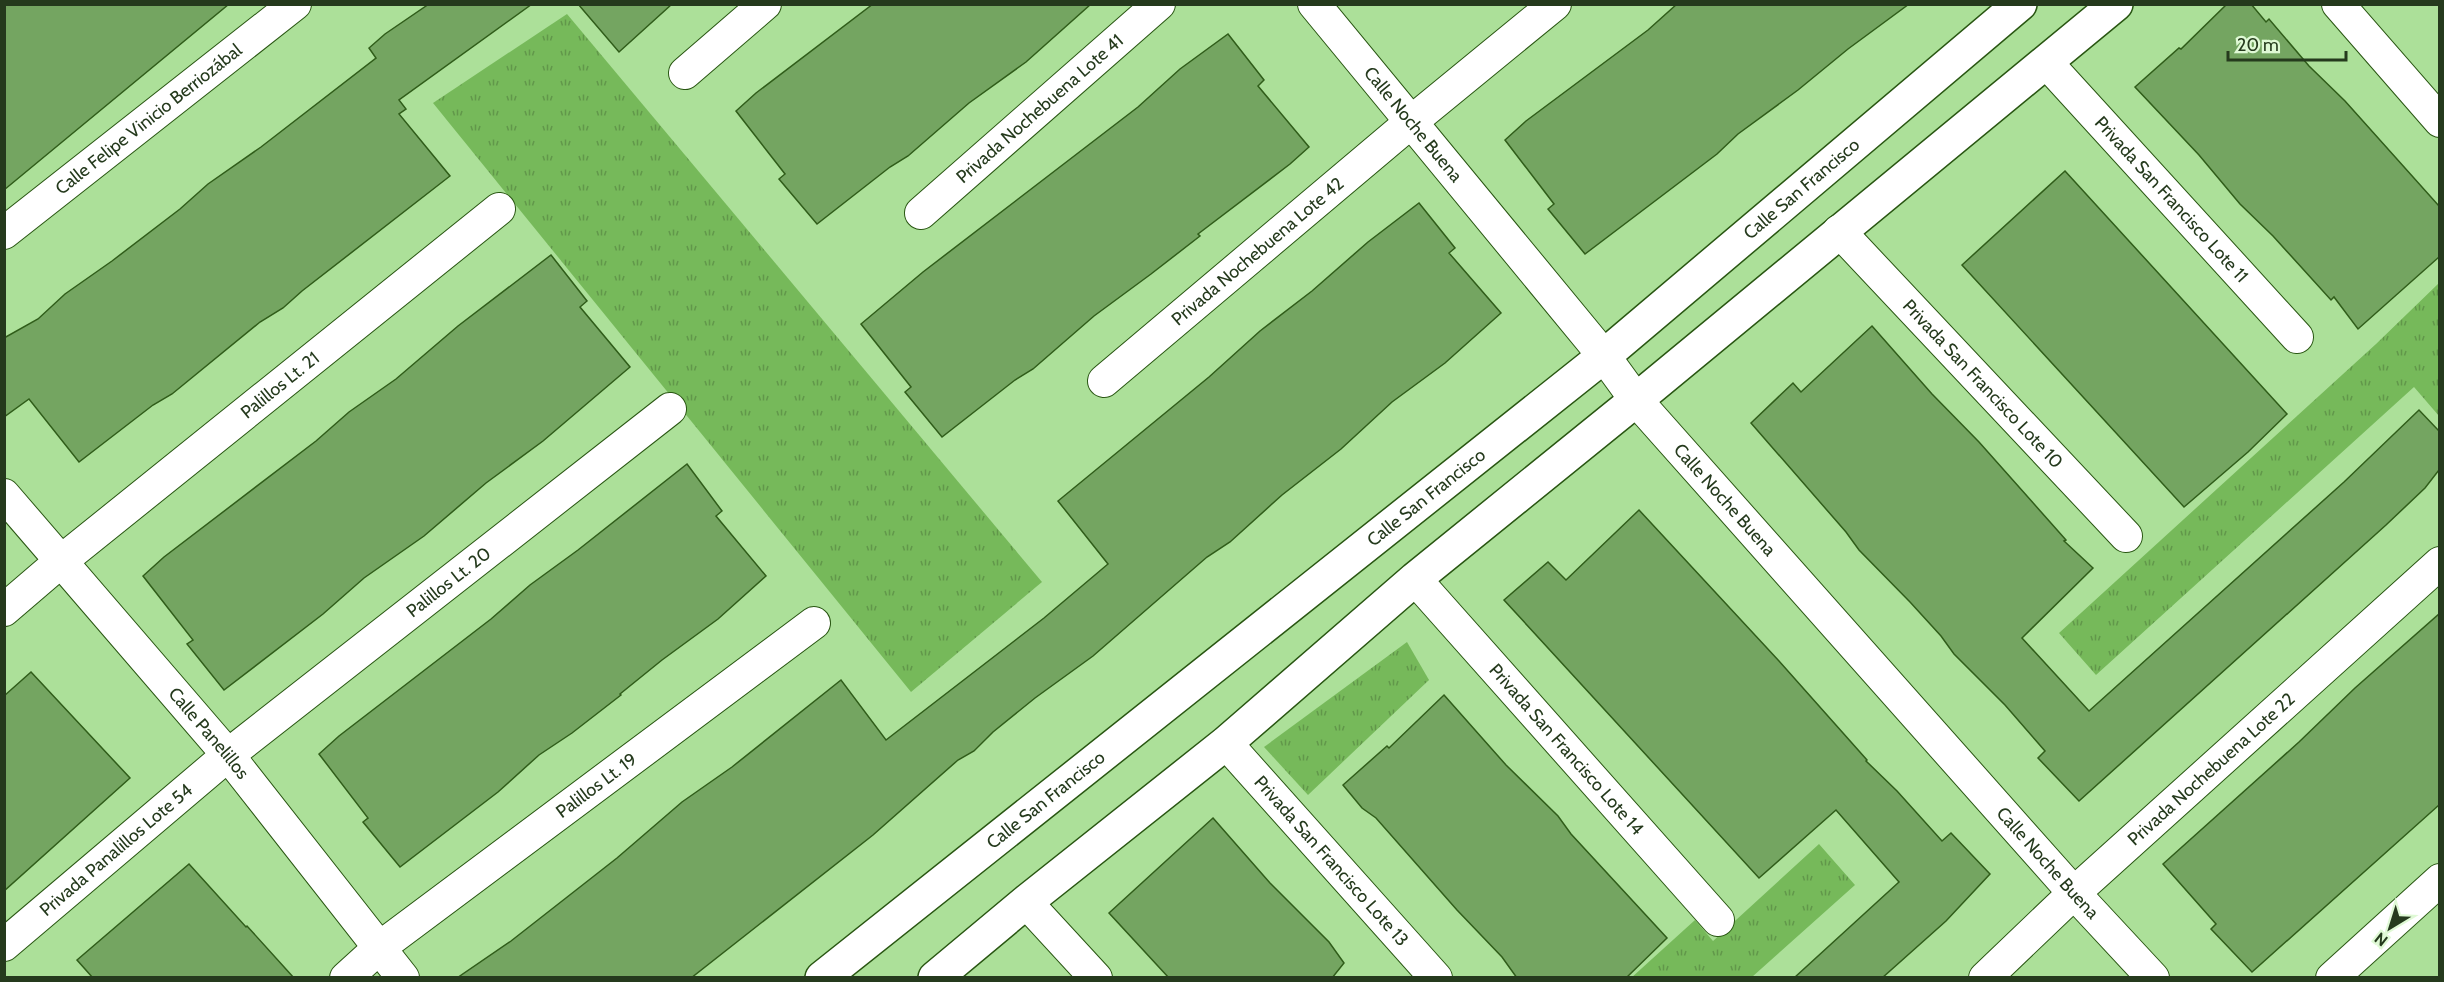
<svg xmlns="http://www.w3.org/2000/svg" width="2444" height="982" font-family="Cabin,sans-serif">
<style>
.park{fill:url(#park-tufts)}
.building{fill:#74a561;stroke:#305d1a;stroke-width:1.5}
.lines{fill:none;stroke-linecap:round;stroke-linejoin:round}
.minor-casing{stroke:#295612;stroke-width:34}
.tertiary-casing{stroke:#295612;stroke-width:36}
.minor{stroke:#fff;stroke-width:32}
.tertiary{stroke:#fff;stroke-width:33}
.labels{text-anchor:middle;dominant-baseline:central;stroke-width:5;stroke-linejoin:round;paint-order:stroke}
.street-label{font-size:18px;fill:#253a1d;stroke:#dff9d5}
</style>
<defs>
<pattern id="park-tufts" width="24" height="20" patternUnits="userSpaceOnUse" patternTransform="scale(1.5)"><rect width="24" height="20" fill="#76b95a"/><path d="M3 7l-1-3M5 7V3M7 7l1-3M15 17l-1-3M17 17v-4M19 17l1-3" fill="none" stroke="#61974a"/></pattern>
</defs>
<rect width="100%" height="100%" fill="#ace099"/>
<!-- park -->
<g class="park">
<polygon points="567,14 1042,582 911,692 433,103"/>
<polygon points="2439,283 2439,416 2414,387 2096,675 2059,633 2376,344"/>
<polygon points="1407,642 1429,680 1308,795 1264,747"/>
<polygon points="1819,844 1855,885 1752,977 1631,978 1695,920 1713,941"/>
</g>
<!-- building -->
<g class="building">
<polygon points="4,4 229,4 4,190"/>
<polygon points="429,4 532,4 399,100 406,109 399,114 450,176 302,291 283,308 260,322 172,394 153,405 79,462 29,399 4,417 4,338 38,319 65,294 112,261 180,209 208,184 261,147 376,58 369,48 385,34"/>
<polygon points="578,4 672,4 619,52"/>
<polygon points="873,4 1091,4 1026,62 969,103 908,156 890,167 817,224 779,179 785,174 736,111 756,93"/>
<polygon points="1677,4 1909,4 1848,49 1798,90 1738,134 1717,154 1585,254 1548,209 1554,204 1505,140 1526,121 1648,30"/>
<polygon points="2227,4 2251,4 2266,22 2269,19 2309,66 2345,101 2439,206 2439,257 2358,329 2334,297 2331,300 2273,236 2240,204 2199,155 2135,87 2179,48 2181,49"/>
<polygon points="1228,34 1264,80 1258,86 1309,147 1290,164 1198,234 1200,236 1151,274 1094,316 1033,369 1015,380 942,437 905,392 911,387 861,324 923,272 1138,107 1180,69"/>
<polygon points="2065,171 2287,414 2248,452 2184,507 1962,265"/>
<polygon points="1419,203 1455,248 1449,253 1501,313 1445,363 1392,402 1341,449 1282,495 1230,542 1207,557 1093,656 1035,698 993,732 974,751 958,760 873,835 691,978 457,978 511,941 617,858 682,802 732,767 841,680 886,740 1044,618 1108,564 1058,501 1209,377 1260,331 1312,291 1368,242"/>
<polygon points="551,255 587,301 580,307 630,367 543,441 486,483 424,536 364,578 323,614 224,690 187,644 193,640 143,576 164,557 316,441 349,412 396,379 458,326"/>
<polygon points="1872,326 1932,394 1979,442 2066,540 2064,541 2093,568 2022,638 2089,711 2344,482 2419,410 2439,431 2439,470 2425,488 2386,525 2079,801 2038,758 2045,751 2005,705 1954,654 1941,636 1910,602 1859,550 1846,532 1751,423 1793,383 1801,392"/>
<polygon points="687,464 722,511 716,516 766,576 718,619 662,660 620,694 621,695 572,733 539,755 498,792 400,867 363,822 368,818 319,754 339,736 491,619 530,585 578,550"/>
<polygon points="1639,510 1779,661 1867,760 1866,761 1897,791 1942,841 1951,833 1990,874 1946,921 1882,978 1794,978 1899,882 1836,810 1759,878 1504,600 1548,562 1566,580"/>
<polygon points="2439,614 2439,805 2252,972 2211,929 2216,924 2163,864 2299,742 2355,688"/>
<polygon points="31,672 130,778 4,891 4,696"/>
<polygon points="1444,695 1506,765 1558,816 1571,834 1667,938 1626,978 1517,978 1502,957 1457,910 1376,818 1362,808 1343,785 1387,746 1389,748"/>
<polygon points="1213,818 1270,883 1329,942 1344,963 1332,978 1169,978 1109,913"/>
<polygon points="189,864 246,927 247,926 294,978 93,978 77,960"/>
</g>
<g class="lines">
<!-- minor casing -->
<g class="minor-casing">
<g id="minor">
<path id="s1" d="M1314,4L1604,356L1636,400L2074,893L2153,978"/>
<polyline points="2338,4 2440,121"/>
<path id="s2" d="M2046,62L2297,337"/>
<polyline points="685,73 765,4"/>
<path id="s3" d="M921,213L1159,4"/>
<path id="s4" d="M1839,231L2126,536"/>
<path id="s5" d="M4,233L295,4"/>
<path id="s6" d="M1104,381L1411,122L1555,4"/>
<path id="s7" d="M4,495L228,755L403,978"/>
<path id="s8" d="M1415,579L1718,920"/>
<path id="s9" d="M4,610L60,562L499,209"/>
<path id="s10" d="M1226,743L1436,978"/>
<polyline points="1026,902 1096,978"/>
<path id="s11" d="M4,945L228,755L670,409"/>
<path id="s12" d="M346,978L379,948L814,623"/>
<path id="s13" d="M1985,978L2074,893L2440,563"/>
<polyline points="2332,978 2440,880"/>
</g>
</g>
<!-- tertiary casing -->
<g class="tertiary-casing">
<g id="tertiary">
<path id="s14" d="M822,978L1604,356L2020,4"/>
<polyline points="935,978 1026,902 1226,743 1415,579 1636,400 2116,4"/>
</g>
</g>
<!-- minor -->
<use href="#minor" class="minor"/>
<!-- tertiary -->
<use href="#tertiary" class="tertiary"/>
</g>
<g class="labels">
<!-- street labels -->
<g class="street-label">
<text stroke="none"><textPath href="#s3" startOffset="158">Privada Nochebuena Lote 41</textPath></text>
<text stroke="none"><textPath href="#s5" startOffset="184">Calle Felipe Vinicio Berriozábal</textPath></text>
<text stroke="none"><textPath href="#s1" startOffset="156">Calle Noche Buena</textPath></text>
<text stroke="none"><textPath href="#s14" startOffset="1258">Calle San Francisco</textPath></text>
<text stroke="none"><textPath href="#s2" startOffset="186">Privada San Francisco Lote 11</textPath></text>
<text stroke="none"><textPath href="#s6" startOffset="201">Privada Nochebuena Lote 42</textPath></text>
<text stroke="none"><textPath href="#s4" startOffset="210">Privada San Francisco Lote 10</textPath></text>
<text stroke="none"><textPath href="#s9" startOffset="356">Palillos Lt. 21</textPath></text>
<text stroke="none"><textPath href="#s14" startOffset="772">Calle San Francisco</textPath></text>
<text stroke="none"><textPath href="#s1" startOffset="644">Calle Noche Buena</textPath></text>
<text stroke="none"><textPath href="#s11" startOffset="574">Palillos Lt. 20</textPath></text>
<text stroke="none"><textPath href="#s7" startOffset="314">Calle Panelillos</textPath></text>
<text stroke="none"><textPath href="#s8" startOffset="228">Privada San Francisco Lote 14</textPath></text>
<text stroke="none"><textPath href="#s13" startOffset="308">Privada Nochebuena Lote 22</textPath></text>
<text stroke="none"><textPath href="#s12" startOffset="316">Palillos Lt. 19</textPath></text>
<text stroke="none"><textPath href="#s14" startOffset="286">Calle San Francisco</textPath></text>
<text stroke="none"><textPath href="#s11" startOffset="147">Privada Panalillos Lote 54</textPath></text>
<text stroke="none"><textPath href="#s10" startOffset="158">Privada San Francisco Lote 13</textPath></text>
<text stroke="none"><textPath href="#s1" startOffset="1130">Calle Noche Buena</textPath></text>
</g>
</g>
<!-- border -->
<rect width="2444" height="982" fill="none" stroke="#253a1d" stroke-width="12"/>
<!-- north arrow -->
<g transform="translate(2390 928) rotate(218)" stroke="#dff9d5" stroke-width="4.5" paint-order="stroke">
<path d="M0-4.5L10 22L0 15L-10 22Z" fill="#253a1d"/>
<text y="-9" font-size="16" font-weight="bold" text-anchor="middle" fill="#253a1d">N</text>
</g>
<!-- scale -->
<path d="M2228 51v9h118v-9" fill="none" stroke="#253a1d" stroke-width="3"/>
<text x="2237" y="51" font-size="18" fill="#253a1d" stroke="#dff9d5" stroke-width="4.5" paint-order="stroke">20 m</text>
</svg>
